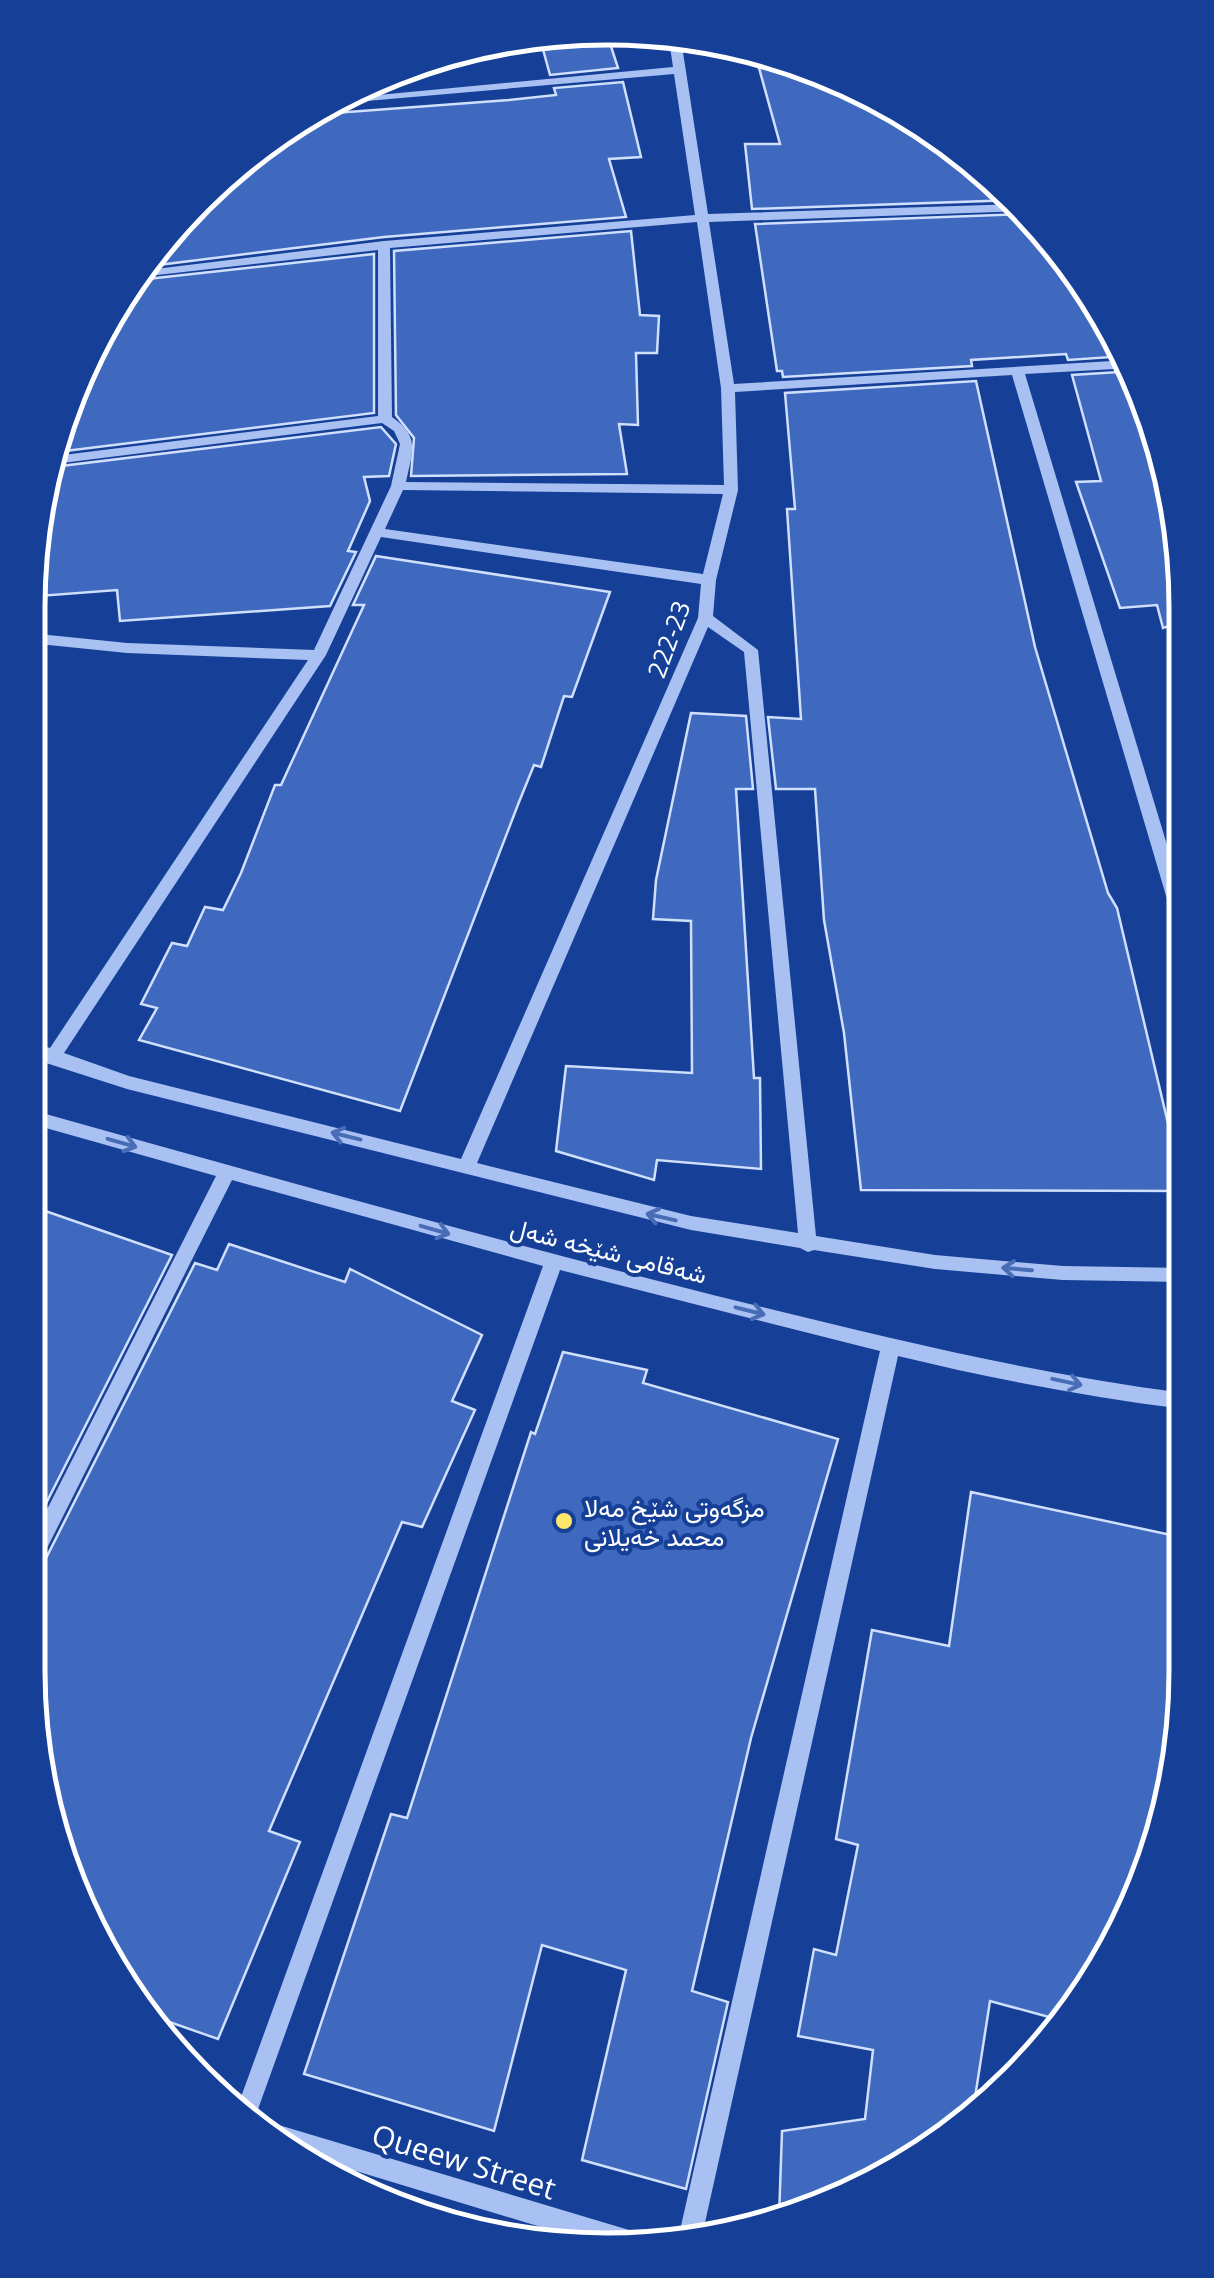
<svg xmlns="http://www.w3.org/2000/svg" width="1214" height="2278" font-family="'Open Sans',Vazirmatn,sans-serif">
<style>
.building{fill:#3e69bf;stroke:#d0dffc;stroke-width:2.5}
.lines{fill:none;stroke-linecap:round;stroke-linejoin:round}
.minor{fill:#a8c1f2;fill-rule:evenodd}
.oneway{stroke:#496cb7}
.poi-dot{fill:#ffe569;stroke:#163f97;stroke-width:4}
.labels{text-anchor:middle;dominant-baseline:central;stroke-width:8;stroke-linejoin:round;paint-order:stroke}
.street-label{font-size:25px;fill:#fff;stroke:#163f97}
.poi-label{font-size:25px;fill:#fff;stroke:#163f97;text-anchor:start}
.near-street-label{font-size:30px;fill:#fff;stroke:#163f97}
.rim{fill:none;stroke:#fff;stroke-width:5}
</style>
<rect width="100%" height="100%" fill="#163f97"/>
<!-- building -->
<g class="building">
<polygon points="608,37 618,68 550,75 541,42"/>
<polygon points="756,57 896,105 989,171 1015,200 752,209 745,144 780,144"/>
<polygon points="623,82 641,157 609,159 626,217 384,237 150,266 254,147 321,114 509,100 556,95 554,88"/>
<polygon points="1026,214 1088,285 1127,356 1068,360 1066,354 971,360 972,366 783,377 782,371 777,371 755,224"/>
<polygon points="631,231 640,315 659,316 657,353 636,353 638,425 619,424 627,474 411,476 414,438 396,415 394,251"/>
<polygon points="374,254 374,413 49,453 105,318 138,280"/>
<polygon points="1135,371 1182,532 1182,622 1163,628 1157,605 1120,608 1076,482 1101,481 1072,375"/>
<polygon points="976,381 1035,647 1108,893 1117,908 1184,1191 861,1190 844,1033 824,920 815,789 776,789 768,717 801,719 787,509 795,509 785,393"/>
<polygon points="381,427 396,444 389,476 364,477 370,501 348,551 356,552 330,606 120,621 117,590 39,596 39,547 32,548 45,468"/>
<polygon points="376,556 610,592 572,697 564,696 541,767 534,765 519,802 400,1111 139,1040 157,1008 141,1004 172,943 187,946 205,907 223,910 241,873 275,785 281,785 364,605 353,605"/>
<polygon points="691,713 746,716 753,789 736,789 754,1078 760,1078 761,1169 657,1160 654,1180 556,1151 566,1066 692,1073 691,921 653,919 656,880"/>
<polygon points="28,1205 172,1255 28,1539"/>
<polygon points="229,1244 345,1282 350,1269 482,1335 452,1401 475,1410 422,1527 402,1522 269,1831 300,1842 218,2039 141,2012 58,1858 28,1671 28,1579 38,1574 195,1263 217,1270"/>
<polygon points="563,1352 647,1370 643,1383 838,1439 751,1738 692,1991 728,2002 686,2189 582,2160 626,1970 542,1945 494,2131 304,2074 391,1814 407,1818 531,1432 535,1434"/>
<polygon points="971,1492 1185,1538 1185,1708 1167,1822 1109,1960 1060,2020 990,2001 972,2117 829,2206 779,2218 782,2131 865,2119 873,2050 798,2036 814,1949 836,1955 858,1845 836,1839 872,1630 949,1646"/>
</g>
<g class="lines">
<!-- minor -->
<g class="minor">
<path d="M668,33H680L708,214L1018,204L1024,211L709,222L734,384L1129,360L1133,368L1025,374L1183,898V932L1175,926L1012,375L735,392L738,490L716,580L713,616L758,650L816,1236L935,1255L1063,1266L1184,1268V1282L1063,1280L935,1269L814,1250L808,1252L800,1248L691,1230L127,1089L46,1063L28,1054V1041L50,1048L308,660L127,653L29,643V633L127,643L314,650L391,486L400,444L394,431L382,423L46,465L47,457L378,416V250L140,277L147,270L384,241L695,215L674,74L344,103L357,97L673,67ZM697,222L721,388L724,485L406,482C412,452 421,437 392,417L390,248ZM403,490L723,494L703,574L385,529ZM381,537L701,584L698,618L461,1159L129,1076L64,1053L326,655ZM708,627L744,652L798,1233L691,1216L477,1163Z"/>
<path d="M28,1109C257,1173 486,1238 717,1296C872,1334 1026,1373 1184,1393V1409C1087,1397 993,1379 898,1356L702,2236L679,2241L678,2239L880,1351L560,1270L253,2123L237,2108L543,1266L232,1180L35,1572L28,1575V1547L216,1176L28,1123Z"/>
<polygon points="262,2120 649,2236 657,2240 660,2246 645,2249 600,2245 280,2148 254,2123"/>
</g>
</g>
<!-- one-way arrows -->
<defs><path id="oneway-shaft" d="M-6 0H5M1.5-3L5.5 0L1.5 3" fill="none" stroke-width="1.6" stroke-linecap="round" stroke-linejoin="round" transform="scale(2.5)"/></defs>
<g class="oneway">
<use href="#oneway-shaft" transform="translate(346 1136) rotate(-166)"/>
<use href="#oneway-shaft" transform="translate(122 1143) rotate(16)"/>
<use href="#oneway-shaft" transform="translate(661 1217) rotate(-167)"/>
<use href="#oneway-shaft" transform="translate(435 1230) rotate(16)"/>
<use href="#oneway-shaft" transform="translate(1017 1269) rotate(-175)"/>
<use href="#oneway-shaft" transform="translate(750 1311) rotate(14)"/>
<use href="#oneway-shaft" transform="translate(1067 1382) rotate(12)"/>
</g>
<!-- markers -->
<circle class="poi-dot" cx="564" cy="1521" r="10"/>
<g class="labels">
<!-- street labels -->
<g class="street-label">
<text transform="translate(668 639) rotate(-70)">222-23</text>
<text transform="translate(609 1250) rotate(14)">شەقامی شێخه‌ شه‌ل</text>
</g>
<!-- poi labels -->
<g class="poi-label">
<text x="584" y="1507">مزگەوتی شێخ مەلا<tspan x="584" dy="29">محمد خەیلانی</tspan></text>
</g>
<!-- near-street labels -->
<g class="near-street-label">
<text transform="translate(464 2161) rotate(17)">Queew Street</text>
</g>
</g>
<!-- crop -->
<path d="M0 0H1214V2278H0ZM607 45H607A562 562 0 0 1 1169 607V1671A562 562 0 0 1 607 2233H607A562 562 0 0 1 45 1671V607A562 562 0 0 1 607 45Z" fill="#163f97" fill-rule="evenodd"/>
<path class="rim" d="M607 45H607A562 562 0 0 1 1169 607V1671A562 562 0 0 1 607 2233H607A562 562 0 0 1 45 1671V607A562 562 0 0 1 607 45Z"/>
</svg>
